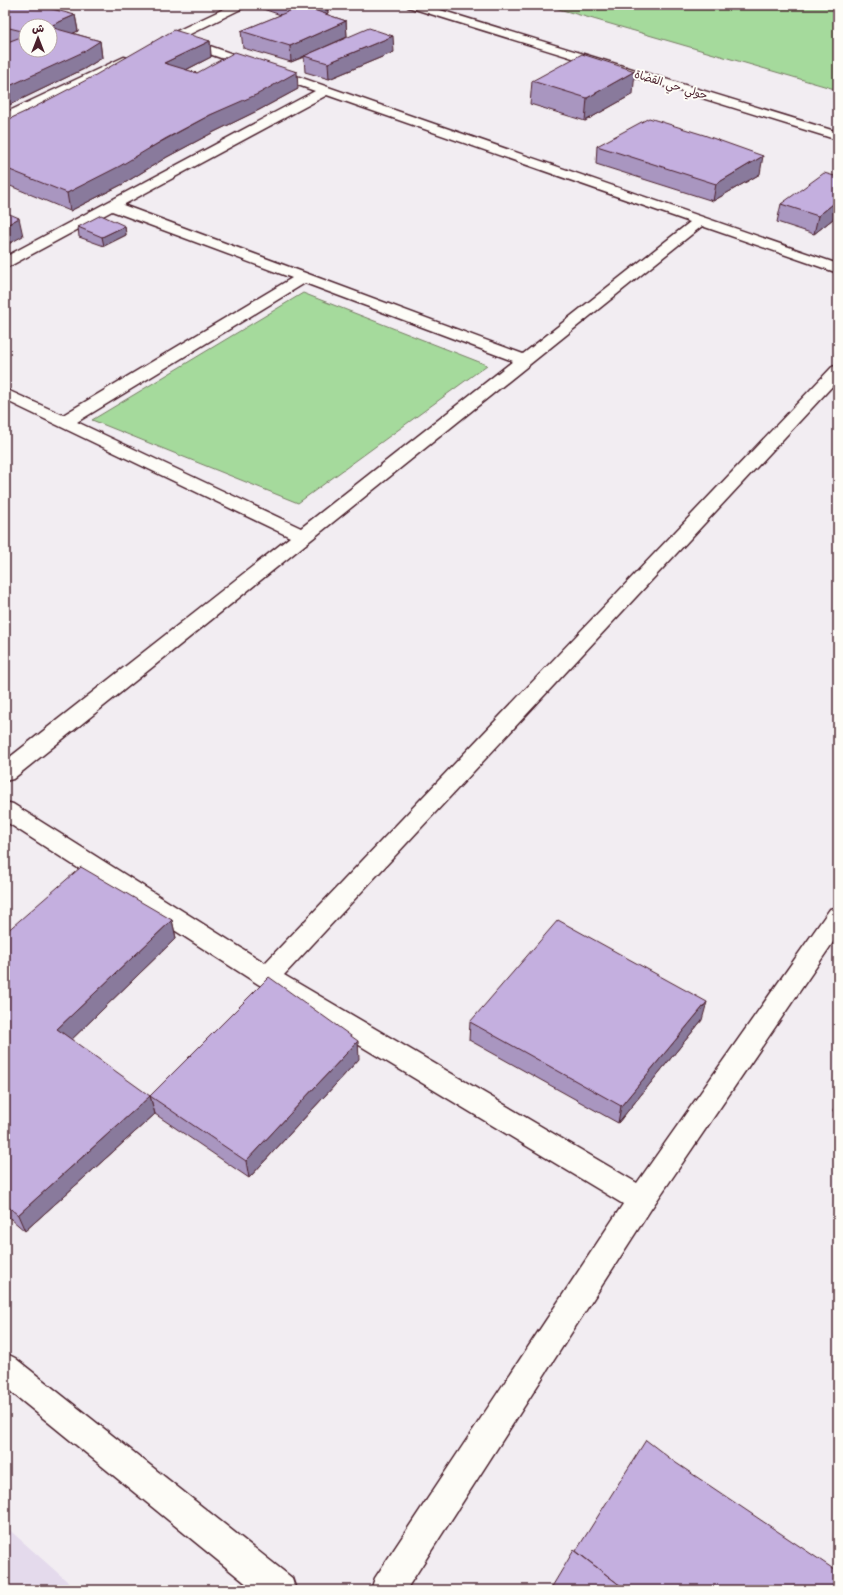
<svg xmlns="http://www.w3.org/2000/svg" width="843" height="1595" font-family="'Architects Daughter','Playpen Sans Arabic',sans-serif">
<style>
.built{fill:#e4daec}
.green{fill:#a5da9c;stroke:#787c64}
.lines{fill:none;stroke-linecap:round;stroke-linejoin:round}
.minor-casing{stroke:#4a1f2b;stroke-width:3}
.minor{fill:#fdfcf7;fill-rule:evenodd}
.wall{fill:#a996c0;stroke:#4a1f2b;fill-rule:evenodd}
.shaded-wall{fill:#897a9c;stroke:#4a1f2b}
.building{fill:#c4afdf;stroke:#4a1f2b}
.labels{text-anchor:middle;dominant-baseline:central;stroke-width:4;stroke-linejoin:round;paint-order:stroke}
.far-street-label{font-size:11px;fill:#4a1f2b;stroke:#fdfcf7}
</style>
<rect width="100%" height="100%" fill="#f2edf2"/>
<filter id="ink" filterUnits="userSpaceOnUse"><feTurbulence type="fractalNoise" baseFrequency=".025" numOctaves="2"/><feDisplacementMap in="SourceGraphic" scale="8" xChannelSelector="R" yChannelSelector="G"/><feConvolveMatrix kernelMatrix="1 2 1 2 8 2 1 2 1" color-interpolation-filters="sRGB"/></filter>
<g filter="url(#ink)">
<!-- built -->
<polygon class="built" points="5,1526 77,1590 5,1590"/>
<!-- green -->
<g class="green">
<polygon points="545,5 838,5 838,90"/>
<polygon points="303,293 487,365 298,503 92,420"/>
</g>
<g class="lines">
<!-- minor casing -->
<g class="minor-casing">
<g id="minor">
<path d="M232,5H247L245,7L184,37L838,264V273L702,226L13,779L5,781V761L290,537L5,400V389L63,415L292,278L112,211L10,266L5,267V257L315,91L178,43L176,41L166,45L162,44L160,41L162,38ZM327,95L690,222L523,354L123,205ZM305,283L513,361L301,528L77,422Z"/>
<polygon points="406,5 424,5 838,132 838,140 408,7"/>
<polygon points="124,57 128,58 130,61 128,64 5,122 5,113"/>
<polygon points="838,365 838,380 284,975 637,1183 830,909 838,907 838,935 651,1209 406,1590 371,1590 375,1578 623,1204 258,984 5,821 5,802 13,804 265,963 832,367"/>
<polygon points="5,1353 15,1358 292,1578 296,1590 254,1590 5,1387"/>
</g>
</g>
<!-- minor -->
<use href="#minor" class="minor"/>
</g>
<!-- wall -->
<g class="wall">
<path d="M5,5L75,15L78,31L72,33L100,41L102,58L84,69L5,107V43H7L5,42ZM26,26L50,50H26Z"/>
<polygon points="259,5 327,5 328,13 325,14 346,21 347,37 329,45 394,52 329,79 305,72 304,57 291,62 243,48 241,31 281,15 260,8"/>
<polygon points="210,41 211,57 186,70 197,73 298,89 259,110 212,133 167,157 123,184 70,211 8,185 5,187 5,121"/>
<polygon points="532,81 633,94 585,121 530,104"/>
<polygon points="597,146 760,174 713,201 596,164"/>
<polygon points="838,177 838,215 814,234 777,222 781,204"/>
<polygon points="125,226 126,235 104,246 79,237 78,227"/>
<polygon points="172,920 176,938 71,1040 155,1114 25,1231 5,1214 5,933"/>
<polygon points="702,1020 618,1123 469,1040 470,1022"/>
<polygon points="359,1059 249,1178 155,1114 150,1096"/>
<polygon points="838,1099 838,1114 833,1111"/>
</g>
<!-- shaded-wall -->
<g class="shaded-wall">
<polygon points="305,5 327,5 328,13 303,22 302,6"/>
<polygon points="75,15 78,31 52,43 50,31 50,26"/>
<polygon points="346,21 347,37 291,62 290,46"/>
<polygon points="393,36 394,52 329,79 328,63"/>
<polygon points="100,41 102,58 84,69 5,107 5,88"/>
<polygon points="210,41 211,57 166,80 164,63"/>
<polygon points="635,71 633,94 585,121 587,98"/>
<polygon points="297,72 298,89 259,110 212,133 167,157 123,184 70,211 67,193 210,115"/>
<polygon points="763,156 760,174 713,201 716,184"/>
<polygon points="5,170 8,185 5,187"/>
<polygon points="838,200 838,215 814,234 818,216"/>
<polygon points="19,218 23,236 5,246 5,226"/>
<polygon points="125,226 126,235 104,246 102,237"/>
<polygon points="172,920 176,938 63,1048 57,1029"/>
<polygon points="707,1002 702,1020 618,1123 621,1106"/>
<polygon points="358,1041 359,1059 249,1178 246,1161"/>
<polygon points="150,1096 155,1114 25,1231 18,1215"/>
</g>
<!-- building -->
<g class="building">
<polygon points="5,5 37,5 75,15 50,26 26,26 26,32 5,27"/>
<polygon points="302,6 346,21 290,46 241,31"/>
<polygon points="50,27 100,41 81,53 5,88 5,43 26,35 26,50 50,50"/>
<polygon points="369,28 393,36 328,63 304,56"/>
<polygon points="174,30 210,41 164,63 197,73 235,52 297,72 258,94 210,115 165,139 120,166 67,193 5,168 5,121 31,109 92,77"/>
<polygon points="582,54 635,71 587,98 532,81"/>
<polygon points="649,118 704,135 763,156 716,184 597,146"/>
<polygon points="824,173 838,177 838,200 818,216 781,204"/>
<polygon points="5,212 19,218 5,226"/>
<polygon points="101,215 125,226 102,237 78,227"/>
<polygon points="81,867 172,920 57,1029 150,1096 18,1215 5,1204 5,933"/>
<polygon points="558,920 707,1002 621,1106 470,1022"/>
<polygon points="269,977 358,1041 246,1161 150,1096"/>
<polygon points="646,1440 676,1463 838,1572 838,1588 837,1590 626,1590 576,1551"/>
<polygon points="574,1550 626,1590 550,1590"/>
</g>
</g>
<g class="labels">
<!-- far-street labels -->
<g class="far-street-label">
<text transform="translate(671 85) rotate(17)">حولي حي القضاة</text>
</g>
</g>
<!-- margin -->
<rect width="843" height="1595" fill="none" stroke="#fdfcf7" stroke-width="20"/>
<rect x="10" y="10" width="823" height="1575" fill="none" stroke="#4a1f2b" stroke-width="1.5" filter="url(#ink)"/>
<!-- north arrow -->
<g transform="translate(38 38)"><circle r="19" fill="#fdfcf7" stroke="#b5a4a5"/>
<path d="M0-3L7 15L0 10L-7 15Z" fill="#4a1f2b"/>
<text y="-6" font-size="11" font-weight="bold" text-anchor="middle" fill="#4a1f2b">ش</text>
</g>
</svg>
